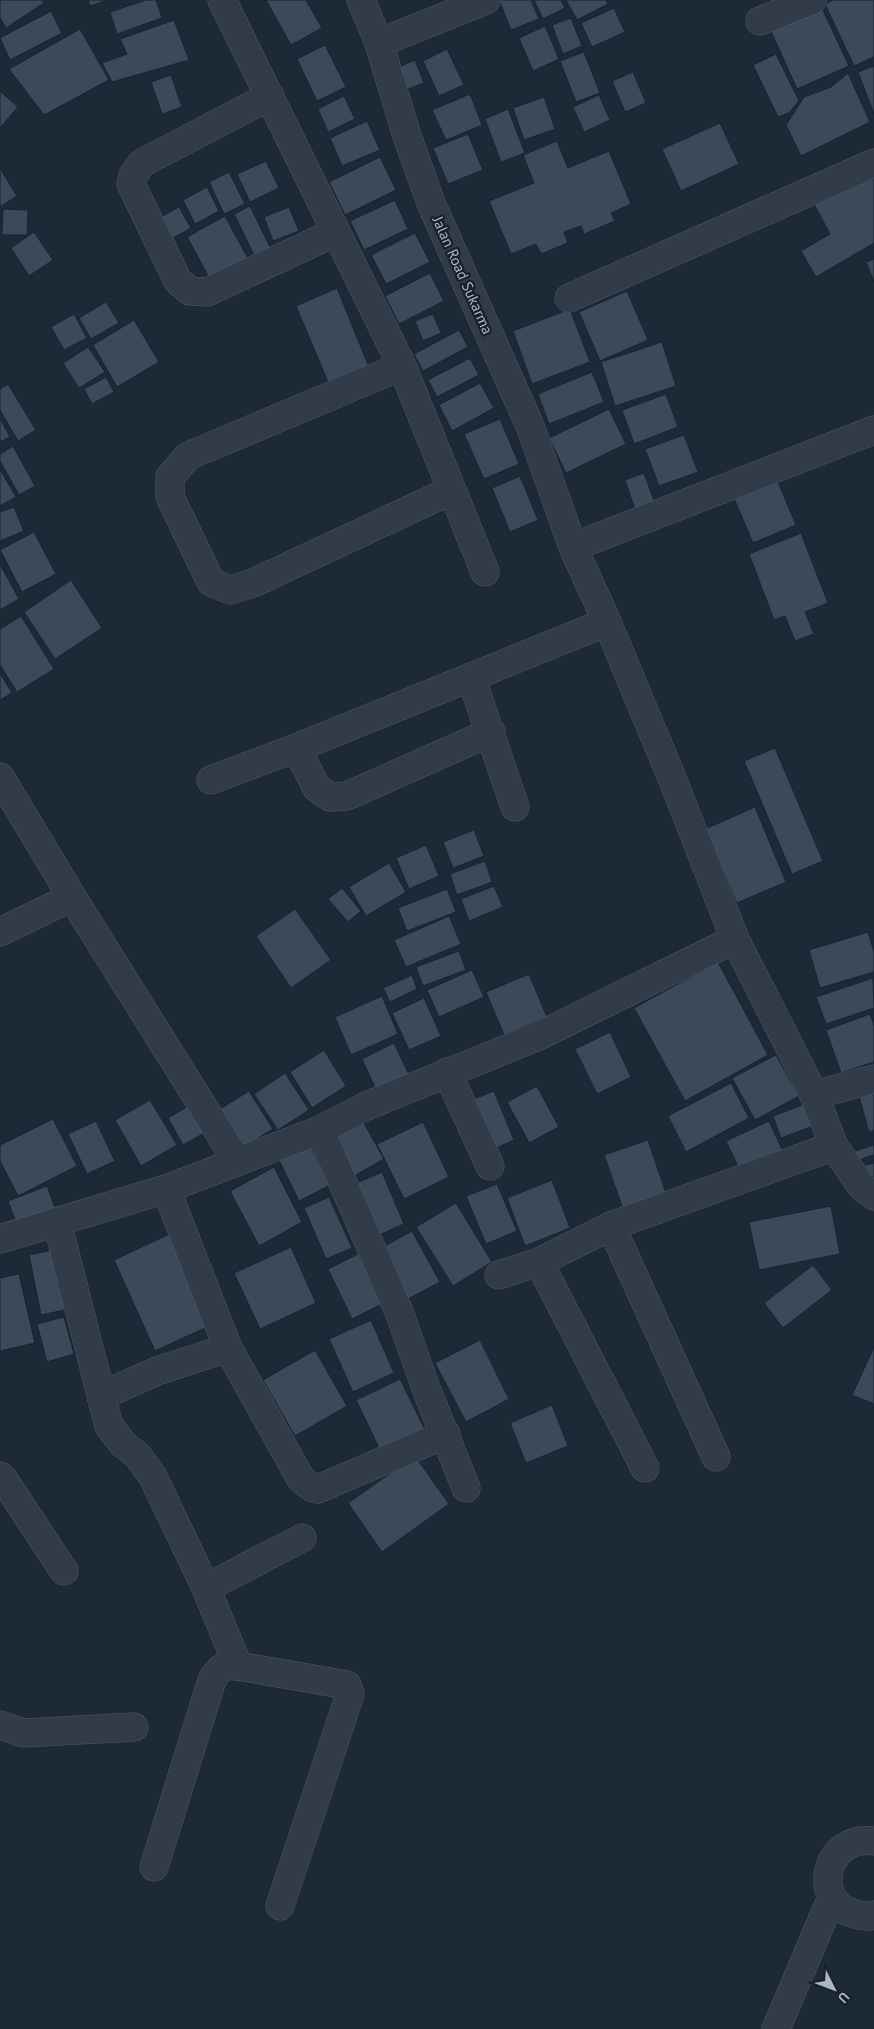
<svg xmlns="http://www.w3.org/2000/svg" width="874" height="2029" font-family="'PT Sans',sans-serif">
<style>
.building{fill:#3c495b;stroke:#19222f}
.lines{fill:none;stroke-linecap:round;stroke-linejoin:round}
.minor-casing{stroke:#4f5967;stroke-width:29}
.minor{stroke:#323b48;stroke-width:28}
.labels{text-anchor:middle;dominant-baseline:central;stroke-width:4.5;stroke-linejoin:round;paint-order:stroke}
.street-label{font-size:15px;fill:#acb6c6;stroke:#18202d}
</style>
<rect width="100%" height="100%" fill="#1e2938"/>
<!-- building -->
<g class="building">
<polygon points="0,0 42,0 44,3 6,28 0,18"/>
<polygon points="88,0 108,0 90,6"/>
<polygon points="146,0 156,0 162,18 117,34 110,12"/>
<polygon points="266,0 306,0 322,28 291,45"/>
<polygon points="499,0 531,0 539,19 511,30"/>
<polygon points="534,0 561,0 565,8 543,19"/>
<polygon points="566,0 606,0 608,4 577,20"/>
<polygon points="833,0 874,0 874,57 854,66 825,4"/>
<polygon points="821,6 849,66 797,89 770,29"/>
<polygon points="614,8 625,32 592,47 581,23"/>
<polygon points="51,11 62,33 10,60 0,38"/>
<polygon points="571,18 582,46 563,54 552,25"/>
<polygon points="174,20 189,60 112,82 102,63 127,54 120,39"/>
<polygon points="545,26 559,59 533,71 519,38"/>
<polygon points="80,29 109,80 44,115 9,69"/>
<polygon points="325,45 346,87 317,101 297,59"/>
<polygon points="447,49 464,85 439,96 423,61"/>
<polygon points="584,52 600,93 576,102 560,61"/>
<polygon points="776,54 799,101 789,113 778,117 753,65"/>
<polygon points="415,60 424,83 400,92 392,70"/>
<polygon points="874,66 874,114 858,72"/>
<polygon points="633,72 646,103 625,112 612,81"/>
<polygon points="848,73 870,122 801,156 786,125 804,97 831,87"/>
<polygon points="171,75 182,107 162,114 151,82"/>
<polygon points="0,91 18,107 0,128"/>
<polygon points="470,94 482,125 446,140 432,110"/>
<polygon points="599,95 610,120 584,132 573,107"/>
<polygon points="344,96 355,119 328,132 318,109"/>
<polygon points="544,97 555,129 524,140 513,108"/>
<polygon points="508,109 525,153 501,162 485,119"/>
<polygon points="367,121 380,150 342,166 330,138"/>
<polygon points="720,123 739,164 681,191 662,149"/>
<polygon points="468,134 483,170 448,184 433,148"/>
<polygon points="557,141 568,168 609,151 631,204 611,213 615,221 584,234 581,226 564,232 568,243 541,254 536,244 511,254 489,201 534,183 523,155"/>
<polygon points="380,157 396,190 345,215 329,182"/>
<polygon points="266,161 279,188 250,202 237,174"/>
<polygon points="0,168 17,196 0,207"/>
<polygon points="229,172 245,204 224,214 209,182"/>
<polygon points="874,176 874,243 816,277 801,251 830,234 813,202"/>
<polygon points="207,187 219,211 195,224 183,200"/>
<polygon points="395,200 408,229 364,250 350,221"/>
<polygon points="250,206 274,255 258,263 234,214"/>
<polygon points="179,207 191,228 168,241 157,219"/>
<polygon points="289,207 299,231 273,241 264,217"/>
<polygon points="3,209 28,210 27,235 2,235"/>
<polygon points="225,216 251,264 213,285 187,237"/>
<polygon points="34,232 53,260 29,276 11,248"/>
<polygon points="415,233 430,262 386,284 371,255"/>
<polygon points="874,259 874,282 866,262"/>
<polygon points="430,273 444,301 399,324 385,296"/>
<polygon points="337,288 373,377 333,394 296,306"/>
<polygon points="627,291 648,340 600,361 579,312"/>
<polygon points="106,302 119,323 91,339 79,318"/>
<polygon points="570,309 590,362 532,384 513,331"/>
<polygon points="74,314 87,338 64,350 51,327"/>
<polygon points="433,314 441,333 423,341 415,321"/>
<polygon points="134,320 159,362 117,387 93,345"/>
<polygon points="459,330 468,347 423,371 414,354"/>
<polygon points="662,342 676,386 615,406 601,362"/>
<polygon points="88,347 105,372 79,388 63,363"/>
<polygon points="470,358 479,375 437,397 428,380"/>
<polygon points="592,372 604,402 549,424 538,394"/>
<polygon points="106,377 114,392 92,404 84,389"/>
<polygon points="480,383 494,408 452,431 439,405"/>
<polygon points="8,384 36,430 18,441 0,410 0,389"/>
<polygon points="666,394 678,427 634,444 622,410"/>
<polygon points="609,409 626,444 566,473 549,438"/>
<polygon points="0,418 10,437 0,442"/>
<polygon points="500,419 519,464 484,479 464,434"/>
<polygon points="684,435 698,472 659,486 645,449"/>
<polygon points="13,446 35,486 19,495 0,461 0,454"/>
<polygon points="0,469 16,497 0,506"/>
<polygon points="644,473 655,503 635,510 625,480"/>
<polygon points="520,476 538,520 510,532 492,488"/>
<polygon points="776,477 796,525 753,543 733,496"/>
<polygon points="14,507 24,531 0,541 0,512"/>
<polygon points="34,532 56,574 22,592 0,550"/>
<polygon points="801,533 828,603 805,612 814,634 795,641 785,616 774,620 749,554"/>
<polygon points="0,564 19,599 0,610"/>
<polygon points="71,580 102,628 55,659 24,612"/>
<polygon points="21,616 54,669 17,692 0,665 0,629"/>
<polygon points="0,673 12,693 0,700"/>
<polygon points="775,748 823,861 792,874 744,761"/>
<polygon points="755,807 786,882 737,903 705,829"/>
<polygon points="474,830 484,856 453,868 443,842"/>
<polygon points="426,845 439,876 409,889 396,858"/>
<polygon points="485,861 492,882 457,895 450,874"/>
<polygon points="389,863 406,892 366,916 349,887"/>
<polygon points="494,886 503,907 469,921 461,899"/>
<polygon points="342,888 361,911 348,922 328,899"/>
<polygon points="447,889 456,912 407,931 398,908"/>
<polygon points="295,909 331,960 291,988 256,936"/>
<polygon points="449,916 461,944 406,967 394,940"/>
<polygon points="868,932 874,952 874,972 820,988 809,950"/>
<polygon points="459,951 466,970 423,986 416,967"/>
<polygon points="718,962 768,1055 685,1101 634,1008"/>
<polygon points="472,970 484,997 439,1017 427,990"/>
<polygon points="529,974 547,1017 504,1035 486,992"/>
<polygon points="412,975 417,989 390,1002 383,988"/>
<polygon points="873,978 874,1008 826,1024 816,997"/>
<polygon points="382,996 398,1034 351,1055 335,1017"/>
<polygon points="424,998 441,1036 409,1050 392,1013"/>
<polygon points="870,1014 874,1025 874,1062 841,1073 826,1030"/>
<polygon points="610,1032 631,1077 597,1094 575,1049"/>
<polygon points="394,1043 411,1079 378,1094 362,1059"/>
<polygon points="324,1050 346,1086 312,1108 290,1072"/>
<polygon points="776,1055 799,1096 755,1120 732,1078"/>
<polygon points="285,1073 309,1110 278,1130 254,1094"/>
<polygon points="731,1083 749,1118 686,1152 668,1116"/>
<polygon points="537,1086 559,1127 529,1143 507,1102"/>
<polygon points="874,1089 874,1130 869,1132 858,1093"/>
<polygon points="249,1091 273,1129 235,1152 212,1114"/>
<polygon points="494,1091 514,1140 485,1153 464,1103"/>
<polygon points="150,1100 177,1145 141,1166 115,1120"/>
<polygon points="805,1104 813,1126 781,1138 773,1116"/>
<polygon points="190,1105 206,1132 183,1145 168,1118"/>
<polygon points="360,1116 384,1159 349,1179 325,1137"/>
<polygon points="53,1119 77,1166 18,1196 0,1161 0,1145"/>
<polygon points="96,1121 115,1161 87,1174 68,1134"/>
<polygon points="769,1121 785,1156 742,1175 726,1141"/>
<polygon points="423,1122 449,1177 404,1199 377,1144"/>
<polygon points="648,1140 666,1193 623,1209 604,1155"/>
<polygon points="310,1145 330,1185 299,1201 279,1160"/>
<polygon points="874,1145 874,1155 852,1162 849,1153"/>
<polygon points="874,1163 874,1188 863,1166"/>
<polygon points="274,1167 302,1222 259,1246 230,1191"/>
<polygon points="382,1172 404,1224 370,1239 347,1187"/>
<polygon points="552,1180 570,1228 525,1246 507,1198"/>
<polygon points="497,1184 517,1231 486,1244 466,1196"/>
<polygon points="47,1186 57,1213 18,1228 8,1201"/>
<polygon points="329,1197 352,1248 326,1259 304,1208"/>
<polygon points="456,1203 492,1262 453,1286 416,1227"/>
<polygon points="831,1206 840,1254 759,1270 749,1222"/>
<polygon points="176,1231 218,1322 155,1351 114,1260"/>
<polygon points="412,1231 440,1282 406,1300 378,1250"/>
<polygon points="291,1247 316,1303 260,1329 234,1273"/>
<polygon points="57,1249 69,1309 41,1315 29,1255"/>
<polygon points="360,1253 384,1303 352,1319 328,1269"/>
<polygon points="813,1265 832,1290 783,1328 764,1303"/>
<polygon points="19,1274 35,1343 0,1351 0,1278"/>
<polygon points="64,1317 74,1354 47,1362 37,1324"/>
<polygon points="371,1320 394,1373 353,1392 329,1339"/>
<polygon points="480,1340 509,1399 466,1422 435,1363"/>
<polygon points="874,1347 874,1404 852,1395"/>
<polygon points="315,1350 347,1406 295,1436 263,1380"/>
<polygon points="400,1379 426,1432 382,1454 356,1400"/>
<polygon points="552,1405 568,1446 526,1463 510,1423"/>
<polygon points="415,1456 449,1504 382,1552 348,1503"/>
</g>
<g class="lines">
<!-- minor casing -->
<g class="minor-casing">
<g id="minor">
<polyline points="222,0 402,366 485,572"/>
<polyline points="361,0 379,43 407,136 431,203 530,426 573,547 607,622 672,778 735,939 814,1095 834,1146 862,1187 874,1196"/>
<polyline points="760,21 812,0"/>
<polyline points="379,43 486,0"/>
<polyline points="270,96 142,163 133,175 131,184 178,281 190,291 207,292 336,232"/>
<polyline points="569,298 874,163"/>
<polyline points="402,366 188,456 170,477 170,497 211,582 230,590 253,583 452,490"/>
<polyline points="573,547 874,430"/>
<polyline points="471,677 515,807"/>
<polyline points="296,748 317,788 330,797 347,796 491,732"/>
<polyline points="0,777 72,897"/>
<polyline points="211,780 296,748 607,622"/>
<polyline points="0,932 72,897 237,1161"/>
<polyline points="447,1072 490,1166"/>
<polyline points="814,1095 874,1079"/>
<polyline points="320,1130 399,1312 427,1391 466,1488"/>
<polyline points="166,1189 228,1348"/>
<polyline points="57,1222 109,1426 123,1444 138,1456 153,1477 206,1588 238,1666"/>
<polyline points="611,1226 716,1457"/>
<polyline points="0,1239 166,1189 320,1130 364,1107 541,1035 735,939"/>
<polyline points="539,1262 645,1468"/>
<polyline points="499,1275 539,1262 611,1226 834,1146"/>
<polyline points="101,1396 157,1371 228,1348 301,1479 311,1487 318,1489 446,1434"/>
<polyline points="0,1476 4,1480 64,1571"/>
<polyline points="206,1588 302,1538"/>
<polyline points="0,1725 23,1733 134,1727"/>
<path d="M874,1841C822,1834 810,1907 859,1915C864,1916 869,1917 874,1915"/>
<path d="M154,1867L212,1680C220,1667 223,1665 238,1666L347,1685L350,1694L280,1906"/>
<polyline points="776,2029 832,1897"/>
</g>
</g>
<!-- minor -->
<use href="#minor" class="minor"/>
</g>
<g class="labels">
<!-- street labels -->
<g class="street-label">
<text transform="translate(463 275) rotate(66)">Jalan Road Sukarma</text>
</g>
</g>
<!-- north arrow -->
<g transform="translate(834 1989) rotate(132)" stroke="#18202d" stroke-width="4" paint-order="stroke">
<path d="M0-4L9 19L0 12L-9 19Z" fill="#acb6c6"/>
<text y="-8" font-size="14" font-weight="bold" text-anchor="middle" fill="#acb6c6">U</text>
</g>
</svg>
